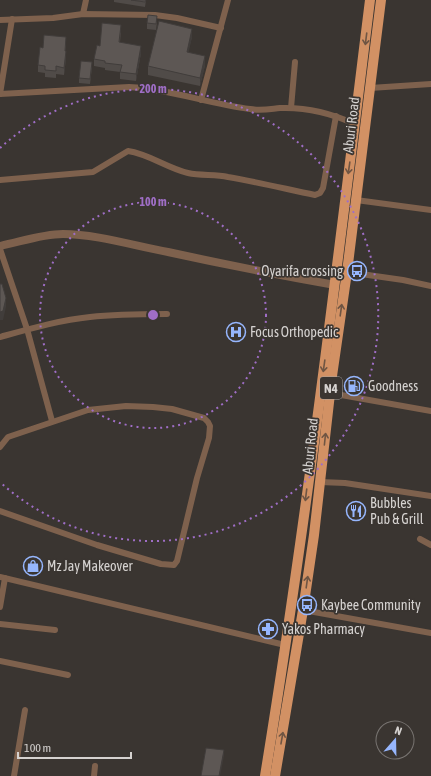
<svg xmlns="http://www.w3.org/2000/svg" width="431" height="776" font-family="'Asap Condensed',sans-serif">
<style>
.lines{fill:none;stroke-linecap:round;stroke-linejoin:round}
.minor{stroke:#7e614d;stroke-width:6}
.tertiary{stroke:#7e614d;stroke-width:8}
.trunk{stroke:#d29164;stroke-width:10}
.wall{fill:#504b48}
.shaded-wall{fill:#413d3b}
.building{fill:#5d5754;stroke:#413d3b}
.oneway{stroke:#6f5543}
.ring{fill:none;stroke:#9f6ec6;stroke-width:2;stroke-dasharray:2 4}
.labels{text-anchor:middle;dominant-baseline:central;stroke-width:3.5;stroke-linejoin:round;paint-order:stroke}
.shield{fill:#3a3531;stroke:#a6a3a0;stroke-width:1}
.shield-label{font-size:13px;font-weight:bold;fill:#d5d2d0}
.street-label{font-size:14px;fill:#d5d2d0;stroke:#3a3531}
.poi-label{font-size:14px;fill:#d5d2d0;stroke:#3a3531;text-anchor:start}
.centre{fill:#9f6ec6;stroke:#3a3531;stroke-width:2}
.ring-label{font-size:12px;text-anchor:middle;font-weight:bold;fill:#9f6ec6;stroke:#3a3531;stroke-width:3.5;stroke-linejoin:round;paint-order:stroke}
</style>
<rect width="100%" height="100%" fill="#3a3531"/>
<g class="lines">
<!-- minor -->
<g class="minor">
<polyline points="83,14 86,0"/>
<polyline points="0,20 53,18 83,14 155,15 177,18 221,28"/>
<polyline points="370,88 431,84"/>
<path d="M0,94L129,87C170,89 209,104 250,109C261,111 270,109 280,108C307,107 331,113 355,124"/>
<polyline points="0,94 12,19"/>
<polyline points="201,100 228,0"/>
<polyline points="291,108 295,62"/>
<path d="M0,180L93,172L128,151C149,154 167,168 188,173C201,176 215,174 228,177C257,182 286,189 315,195L320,193L323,188L336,116"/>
<polyline points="356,200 431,210"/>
<polyline points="0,249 27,329 52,421"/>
<polyline points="347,272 403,280 431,286"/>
<path d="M0,337C29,329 60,320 90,317C116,314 142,314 167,314"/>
<polyline points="330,393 431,411"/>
<polyline points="0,447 8,437 88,410 126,406 153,407 172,409 204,418 208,422 210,426 209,438 197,478 177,561 174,565 161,564 97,545 0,511"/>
<polyline points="320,482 345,483 431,496"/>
<polyline points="420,539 431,545"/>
<polyline points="0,577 285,645"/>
<polyline points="0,607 5,578"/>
<polyline points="303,610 431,633"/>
<polyline points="0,624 55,630"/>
<polyline points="0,661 68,675"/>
<polyline points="14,776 25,710"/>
<polyline points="94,776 95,766"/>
</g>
<!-- tertiary -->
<path class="tertiary" d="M0,246C20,242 42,234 63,234C96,234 135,246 168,252C223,264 279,275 335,285"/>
<!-- trunk -->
<g class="trunk">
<path d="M265,776C307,518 338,259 370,0"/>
<polyline points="275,776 303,610 314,535 332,376 347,272 381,0"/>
</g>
</g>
<!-- wall -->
<g class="wall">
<polygon points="114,0 146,0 145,7 114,2"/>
<polygon points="157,22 156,30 147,29 147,23"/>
<polygon points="121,32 120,42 141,53 136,81 120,79 120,72 105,70 105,68 94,66 94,59"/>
<polygon points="192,37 188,52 205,65 200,86 148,75 148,66"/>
<polygon points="66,45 65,51 66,58 64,75 56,74 56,78 45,77 45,73 38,72 38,65"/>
<polygon points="92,67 90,84 79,83 79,78"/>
</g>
<!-- shaded-wall -->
<g class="shaded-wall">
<polygon points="192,29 192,37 187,60 187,52"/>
<polygon points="141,46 141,53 136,81 136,74"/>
<polygon points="66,51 66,58 64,75 64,68"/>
<polygon points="205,56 205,65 200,86 200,78"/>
<polygon points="6,298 6,307 3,320 0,320 0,312"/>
<polygon points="224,750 224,756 220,776 219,776"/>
</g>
<!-- building -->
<g class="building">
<polygon points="131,0 146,0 145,2"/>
<polygon points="148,15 157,16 156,24 147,23"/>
<polygon points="159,21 192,29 187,52 205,56 200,78 148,66"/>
<polygon points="102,23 121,25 119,42 141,46 136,74 120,72 122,65 105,63 105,61 94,59 97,45 100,46"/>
<polygon points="44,35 66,37 65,51 66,51 64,68 56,66 56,71 45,70 45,66 38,65 40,47 43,48"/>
<polygon points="81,61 92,62 90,79 79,78"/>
<polygon points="0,284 2,284 6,298 3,311 0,312"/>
<polygon points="206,748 224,750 219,776 201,776"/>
</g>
<!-- one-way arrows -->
<defs><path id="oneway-shaft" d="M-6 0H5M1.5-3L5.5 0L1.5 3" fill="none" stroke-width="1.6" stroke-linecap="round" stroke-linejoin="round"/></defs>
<g class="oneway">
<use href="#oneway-shaft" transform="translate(366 39) rotate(97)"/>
<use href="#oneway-shaft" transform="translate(349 168) rotate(98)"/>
<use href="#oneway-shaft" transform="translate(341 310) rotate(-82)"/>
<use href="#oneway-shaft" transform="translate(324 366) rotate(98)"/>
<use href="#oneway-shaft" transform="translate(325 439) rotate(-84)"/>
<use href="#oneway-shaft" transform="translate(306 495) rotate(97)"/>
<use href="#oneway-shaft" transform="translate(307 582) rotate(-82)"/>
<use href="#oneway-shaft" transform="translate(282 738) rotate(-80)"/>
</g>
<!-- distance rings -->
<g class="ring">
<circle cx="153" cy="315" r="113"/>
<path d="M0 148A226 226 0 1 1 0 482"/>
</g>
<!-- icons -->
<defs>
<g id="bus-ring" transform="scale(1)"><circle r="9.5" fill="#3a3531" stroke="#96b6fd" stroke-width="1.5"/><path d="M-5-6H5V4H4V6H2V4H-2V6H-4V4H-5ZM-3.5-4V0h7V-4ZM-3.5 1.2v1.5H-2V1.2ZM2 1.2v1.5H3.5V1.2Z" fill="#96b6fd"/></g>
<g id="hospital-ring" transform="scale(1)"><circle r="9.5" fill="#3a3531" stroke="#96b6fd" stroke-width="1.5"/><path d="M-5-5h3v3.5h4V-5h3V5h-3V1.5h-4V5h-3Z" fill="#96b6fd"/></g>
<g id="fuel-ring" transform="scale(1)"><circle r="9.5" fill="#3a3531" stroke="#96b6fd" stroke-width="1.5"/><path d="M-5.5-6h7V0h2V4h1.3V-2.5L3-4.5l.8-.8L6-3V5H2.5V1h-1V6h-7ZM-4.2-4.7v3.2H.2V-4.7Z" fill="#96b6fd"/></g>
<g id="restaurant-ring" transform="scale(1)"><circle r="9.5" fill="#3a3531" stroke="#96b6fd" stroke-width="1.5"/><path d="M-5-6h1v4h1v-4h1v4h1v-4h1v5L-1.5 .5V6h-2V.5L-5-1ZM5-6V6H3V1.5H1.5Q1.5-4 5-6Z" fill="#96b6fd"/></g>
<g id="shop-ring" transform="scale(1)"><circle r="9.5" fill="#3a3531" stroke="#96b6fd" stroke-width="1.5"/><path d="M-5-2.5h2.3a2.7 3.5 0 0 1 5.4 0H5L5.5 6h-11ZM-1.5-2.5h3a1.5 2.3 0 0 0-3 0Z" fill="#96b6fd"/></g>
<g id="pharmacy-ring" transform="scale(1)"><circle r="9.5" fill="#3a3531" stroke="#96b6fd" stroke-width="1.5"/><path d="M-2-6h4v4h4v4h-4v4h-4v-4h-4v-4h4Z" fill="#96b6fd"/></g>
</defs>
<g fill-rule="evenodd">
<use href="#bus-ring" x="357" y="271"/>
<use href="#hospital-ring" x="236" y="332"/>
<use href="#fuel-ring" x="354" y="386"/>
<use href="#restaurant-ring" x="356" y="511"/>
<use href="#shop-ring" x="33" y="566"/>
<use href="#bus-ring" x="307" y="605"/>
<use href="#pharmacy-ring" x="268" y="629"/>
</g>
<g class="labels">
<!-- shield labels -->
<rect class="shield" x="320" y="377" width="22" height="22" rx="3"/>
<g class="shield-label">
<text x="331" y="388">N4</text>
</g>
<!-- street labels -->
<g class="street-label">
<text transform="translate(351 125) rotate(-83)">Aburi Road</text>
<text transform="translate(310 446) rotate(-84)">Aburi Road</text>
</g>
<!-- poi labels -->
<g class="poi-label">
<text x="343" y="271" text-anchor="end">Oyarifa crossing</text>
<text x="250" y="332">Focus Orthopedic</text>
<text x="368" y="386">Goodness</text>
<text x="370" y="503">Bubbles<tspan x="370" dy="16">Pub &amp; Grill</tspan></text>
<text x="47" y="566">Mz Jay Makeover</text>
<text x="321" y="605">Kaybee Community</text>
<text x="282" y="629">Yakos Pharmacy</text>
</g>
</g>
<circle cx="153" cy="315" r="6" class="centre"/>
<g class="ring-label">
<text x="153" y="93">200 m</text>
<text x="153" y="206">100 m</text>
</g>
<!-- north arrow -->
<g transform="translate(395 740) rotate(20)"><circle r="19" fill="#3a3531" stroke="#787471"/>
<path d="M0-3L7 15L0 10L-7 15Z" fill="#96b6fd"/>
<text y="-6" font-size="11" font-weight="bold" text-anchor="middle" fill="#d5d2d0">N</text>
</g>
<!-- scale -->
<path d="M18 752v6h113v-6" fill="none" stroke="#d5d2d0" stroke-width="2"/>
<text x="24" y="752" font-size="12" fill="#d5d2d0" stroke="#3a3531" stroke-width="3" paint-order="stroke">100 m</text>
</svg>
